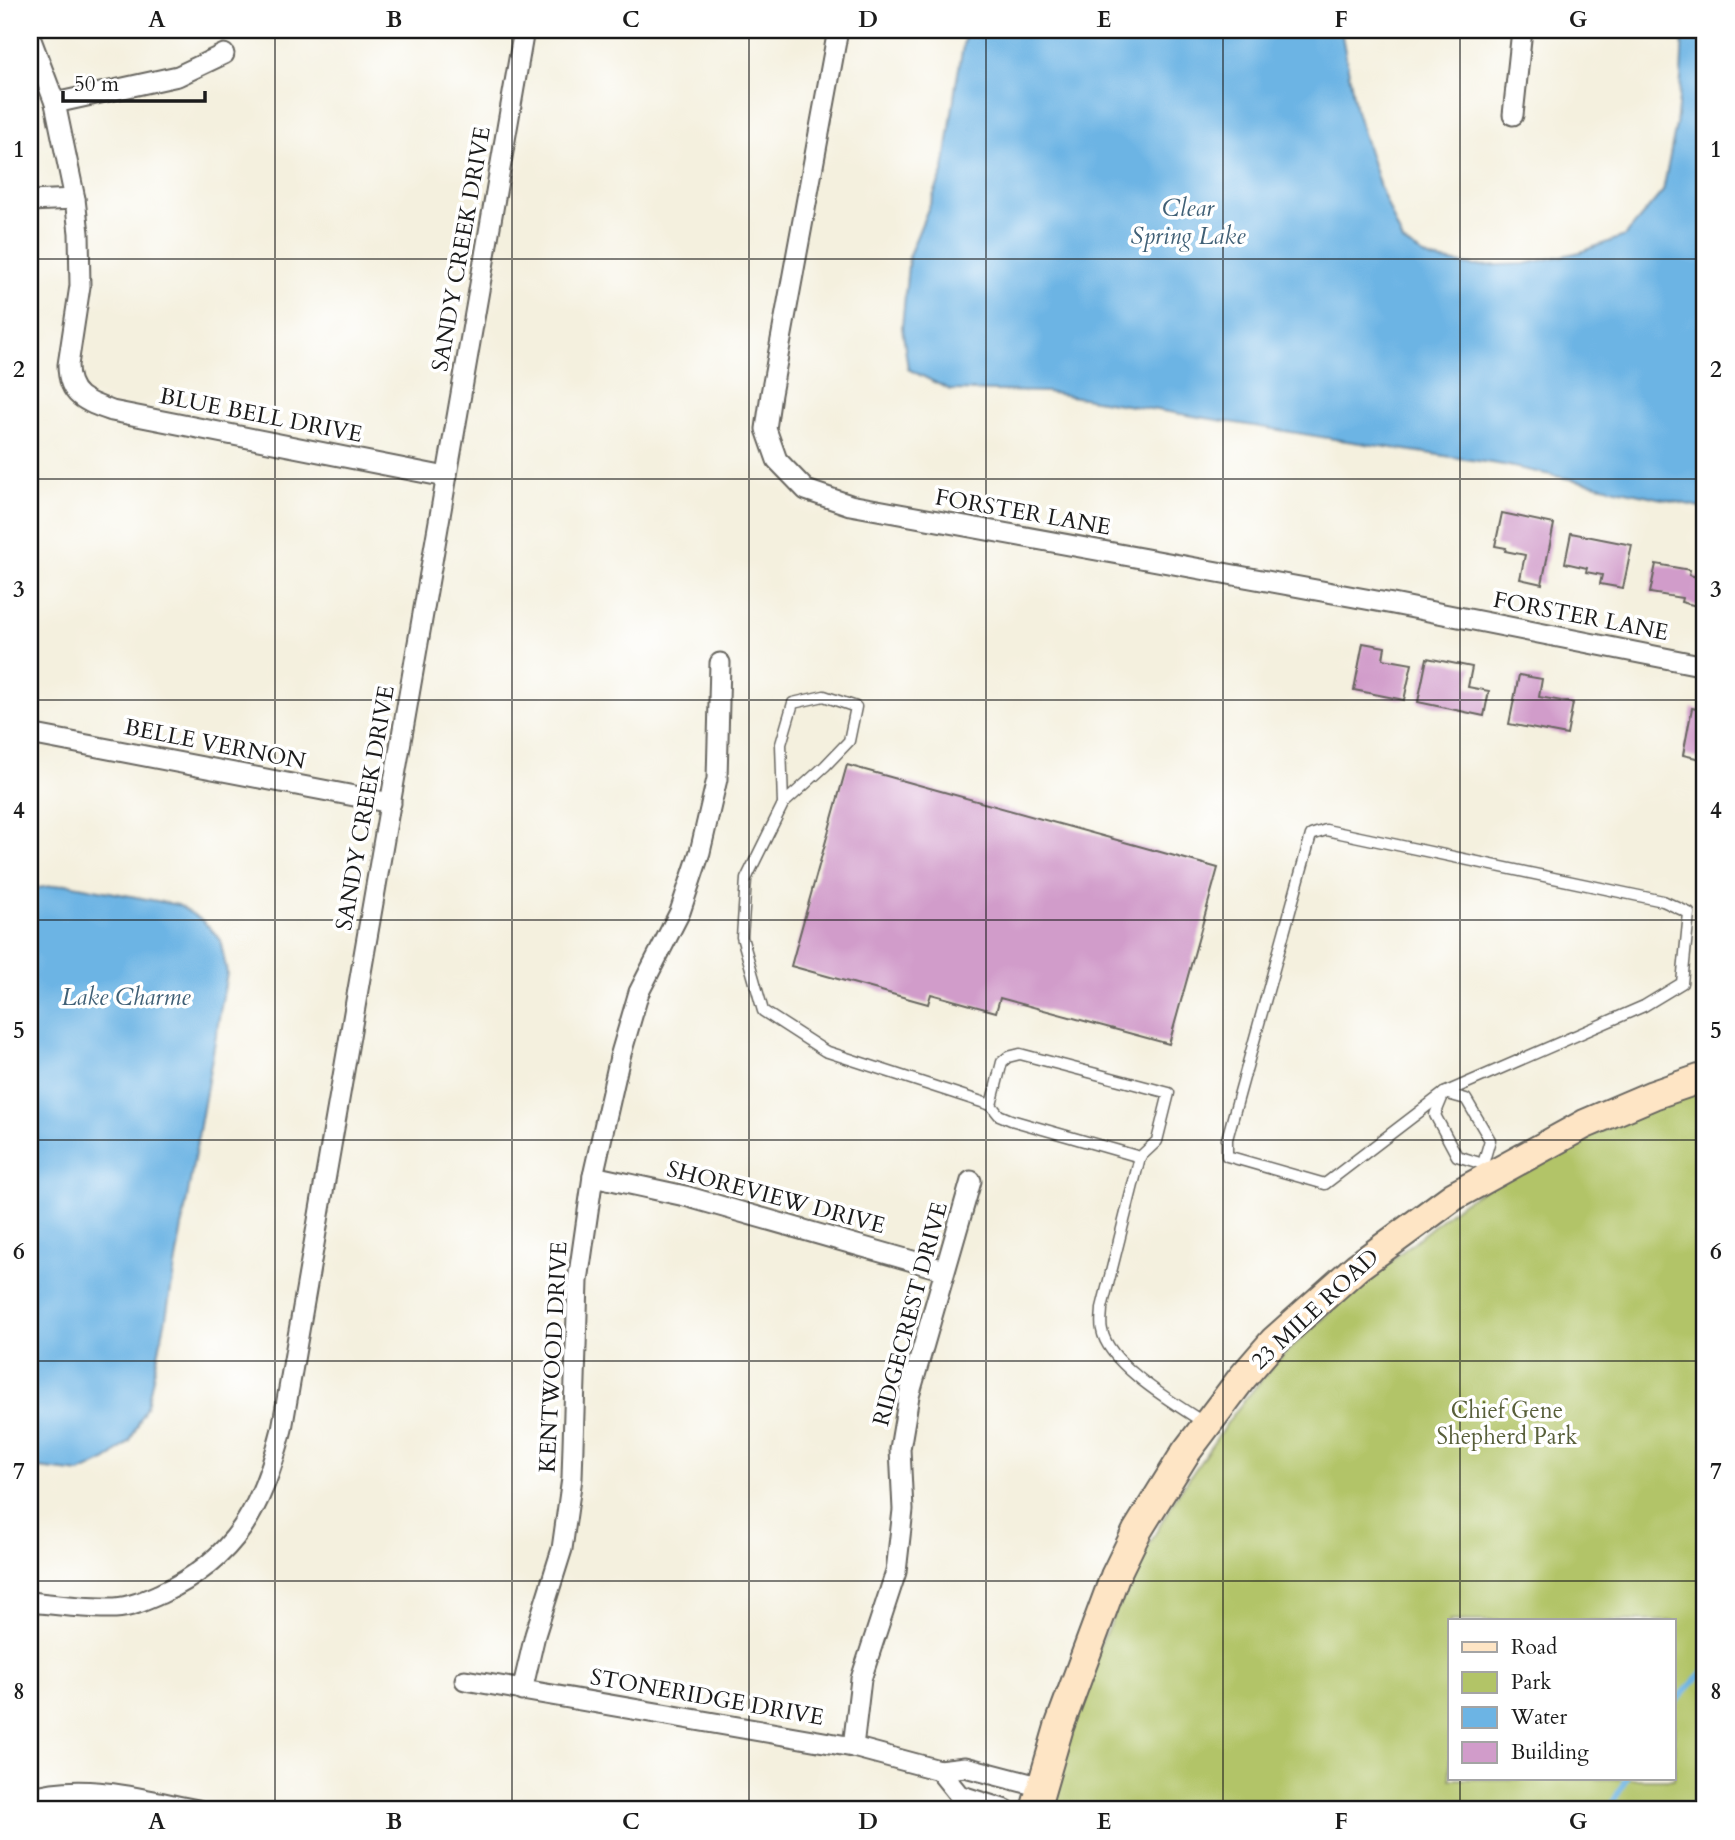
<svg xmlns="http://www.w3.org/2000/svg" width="1735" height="1840" font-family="Cardo,serif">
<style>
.green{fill:#b2c467;stroke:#677042;stroke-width:2;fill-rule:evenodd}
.water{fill:#6cb4e4;stroke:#446880;stroke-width:2}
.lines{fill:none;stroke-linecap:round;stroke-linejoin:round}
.stream{stroke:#6cb4e4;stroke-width:6}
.building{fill:#d19cca}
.service-casing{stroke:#686660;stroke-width:13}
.minor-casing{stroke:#686660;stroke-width:23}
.secondary-casing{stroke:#686660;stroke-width:32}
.service{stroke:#fff;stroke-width:10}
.minor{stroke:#fff;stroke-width:19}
.secondary{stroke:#fee5c5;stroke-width:28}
.grid{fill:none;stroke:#1c1c1c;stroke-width:2;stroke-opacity:0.55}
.labels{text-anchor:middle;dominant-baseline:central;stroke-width:7;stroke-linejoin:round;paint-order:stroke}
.street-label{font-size:23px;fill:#1c1c1c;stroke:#fff}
.park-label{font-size:23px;fill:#585f3a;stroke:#fff}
.water-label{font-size:24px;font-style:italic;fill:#406076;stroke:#fff}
.neatline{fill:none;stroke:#1c1c1c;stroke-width:2.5}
.grid-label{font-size:23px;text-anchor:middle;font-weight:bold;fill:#1c1c1c}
</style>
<rect width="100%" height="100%" fill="#fff"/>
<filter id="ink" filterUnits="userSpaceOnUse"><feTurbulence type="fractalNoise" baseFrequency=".0143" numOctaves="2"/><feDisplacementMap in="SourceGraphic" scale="14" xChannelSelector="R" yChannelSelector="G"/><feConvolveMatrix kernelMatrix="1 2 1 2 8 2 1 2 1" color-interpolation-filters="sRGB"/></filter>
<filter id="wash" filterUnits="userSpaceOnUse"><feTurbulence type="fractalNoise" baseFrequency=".00686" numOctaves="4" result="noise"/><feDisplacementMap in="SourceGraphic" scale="28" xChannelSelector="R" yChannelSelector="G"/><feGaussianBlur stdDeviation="1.57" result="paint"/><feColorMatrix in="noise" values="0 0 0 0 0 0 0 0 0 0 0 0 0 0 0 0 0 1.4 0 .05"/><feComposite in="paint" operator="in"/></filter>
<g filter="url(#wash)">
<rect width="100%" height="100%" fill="#f4f0de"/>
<!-- green -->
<path class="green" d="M1705,1086V1810H1044L1097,1651L1138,1564L1176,1497L1234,1413L1276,1362L1348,1296L1460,1204L1527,1163ZM1450,1621H1674V1779H1450Z"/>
<!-- water -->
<g class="water">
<polygon points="966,30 1341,30 1356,111 1380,187 1403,242 1431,259 1475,266 1525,264 1580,252 1625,236 1663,191 1676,125 1681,79 1683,30 1705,30 1705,508 1504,465 1340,440 1046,392 950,390 908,369 902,327 909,255 944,170 956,84"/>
<polygon points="68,884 178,905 203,921 220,939 227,973 165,1323 147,1405 130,1441 107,1460 80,1473 30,1467 30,889"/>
</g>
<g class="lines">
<!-- stream -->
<g class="stream">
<polyline points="1674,1703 1705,1670"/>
<polyline points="1609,1810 1626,1779"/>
</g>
</g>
<g id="blocks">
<!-- building -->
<g class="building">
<polygon points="1502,513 1554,524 1542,584 1520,579 1525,555 1505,551 1506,548 1495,546"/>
<polygon points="1571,533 1632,545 1623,588 1600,584 1602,575 1586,572 1587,568 1565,563"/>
<polygon points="1656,564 1690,570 1689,575 1705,579 1701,607 1681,602 1682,598 1650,593"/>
<polygon points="1363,643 1385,647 1383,659 1412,664 1404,700 1354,690"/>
<polygon points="1427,658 1472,667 1468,687 1489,691 1484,716 1418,702"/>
<polygon points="1519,675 1542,679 1539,697 1573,703 1567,735 1509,724"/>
<polygon points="1692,708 1705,711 1705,760 1683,755"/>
<polygon points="847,765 1218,868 1169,1044 1000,998 996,1012 931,994 928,1004 791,966"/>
</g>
</g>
</g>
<g filter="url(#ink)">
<use href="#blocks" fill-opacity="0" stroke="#686660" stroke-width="2"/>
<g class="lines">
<!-- service casing -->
<g class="service-casing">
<g id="service">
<polyline points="783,804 781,744 793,703 824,696 856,707 849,741 825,766 783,804 746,879 742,937 763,1011 825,1051 991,1105"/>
<polygon points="1326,830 1663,901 1689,913 1682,983 1644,1006 1444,1093 1325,1184 1227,1156 1227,1139 1311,835"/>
<path d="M1140,1157L1157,1141L1169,1093L1020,1054L1008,1057L1002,1062L991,1105L999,1115L1011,1120L1140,1157L1102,1308C1102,1315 1100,1323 1102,1330C1108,1365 1177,1405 1206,1424"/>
<polyline points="1483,1164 1490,1140 1466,1099 1444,1093 1435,1115 1457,1156 1483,1164 1489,1172"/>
</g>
</g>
<!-- minor casing -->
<g class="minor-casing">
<g id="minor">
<polyline points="838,30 771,394 766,429 777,460 806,490 850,505 1393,604 1705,666"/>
<path d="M30,37L55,103L75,199L79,233L80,286L68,365C68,396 86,402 112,411L446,477"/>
<polyline points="55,103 178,76 224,54"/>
<polyline points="1513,115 1522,30"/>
<polyline points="30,201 75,199"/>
<polyline points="30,734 391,803"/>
<polyline points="593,1176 685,1196 944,1270"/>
<path d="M30,1602C58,1605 87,1609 115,1608C131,1607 146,1600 160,1594C236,1559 263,1506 282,1429L524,30"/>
<polyline points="465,1680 853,1747 939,1770 965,1767 1042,1787"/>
<polyline points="522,1691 535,1635 562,1549 572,1478 578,1281 593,1176 620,1057 639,992 680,912 700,852 717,779 720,663"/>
<polyline points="853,1747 861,1679 896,1572 903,1510 900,1449 909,1396 971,1181"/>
<polyline points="939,1770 959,1795 1006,1810"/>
<path d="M30,1798C84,1781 145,1800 198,1810"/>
</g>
</g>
<!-- secondary casing -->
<g class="secondary-casing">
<polyline id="secondary" points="1035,1810 1059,1727 1115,1576 1137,1531 1186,1452 1242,1378 1274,1341 1357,1267 1454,1196 1585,1124 1653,1095 1705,1077"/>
</g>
<!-- service -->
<use href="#service" class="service"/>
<!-- minor -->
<use href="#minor" class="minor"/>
<!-- secondary -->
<use href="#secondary" class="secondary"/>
</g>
</g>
<!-- grid -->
<path class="grid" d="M275,30V1810M512,30V1810M749,30V1810M986,30V1810M1223,30V1810M1460,30V1621M30,259H1705M30,479H1705M30,700H1705M30,920H1705M30,1140H1705M30,1361H1705M30,1581H1705M1460,1779V1810"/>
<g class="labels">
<!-- street labels -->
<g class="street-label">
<text transform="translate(461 249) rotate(-80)">SANDY CREEK DRIVE</text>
<text transform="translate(261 415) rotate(11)">BLUE BELL DRIVE</text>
<text transform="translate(1023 512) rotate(10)">FORSTER LANE</text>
<text transform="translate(1581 616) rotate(11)">FORSTER LANE</text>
<text transform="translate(215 744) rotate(11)">BELLE VERNON</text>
<text transform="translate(365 808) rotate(-80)">SANDY CREEK DRIVE</text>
<text transform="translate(776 1197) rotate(15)">SHOREVIEW DRIVE</text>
<text transform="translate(1315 1309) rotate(-43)">23 MILE ROAD</text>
<text transform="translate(910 1314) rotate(-75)">RIDGECREST DRIVE</text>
<text transform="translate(553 1357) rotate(-87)">KENTWOOD DRIVE</text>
<text transform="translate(707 1697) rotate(10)">STONERIDGE DRIVE</text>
</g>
<!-- park labels -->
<g class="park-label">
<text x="1507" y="1410">Chief Gene<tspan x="1507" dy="26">Shepherd Park</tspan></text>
</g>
<!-- water labels -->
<g class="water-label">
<text x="1188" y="208">Clear<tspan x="1188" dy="28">Spring Lake</tspan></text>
<text x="126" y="997">Lake Charme</text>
</g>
</g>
<!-- margin -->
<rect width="1735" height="1840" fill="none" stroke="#fff" stroke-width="77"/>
<!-- legend -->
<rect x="1448" y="1619" width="228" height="161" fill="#ffffff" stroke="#a4a4a4" stroke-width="2"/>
<rect x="1462" y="1642" width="35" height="10" fill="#fee5c5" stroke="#a4a4a4" stroke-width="2"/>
<text x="1511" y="1654" font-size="21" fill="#1c1c1c">Road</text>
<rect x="1462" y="1672" width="35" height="21" fill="#b2c467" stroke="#a4a4a4" stroke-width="2"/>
<text x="1511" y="1689" font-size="21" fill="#1c1c1c">Park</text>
<rect x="1462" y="1707" width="35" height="21" fill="#6cb4e4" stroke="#a4a4a4" stroke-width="2"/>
<text x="1511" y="1724" font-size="21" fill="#1c1c1c">Water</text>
<rect x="1462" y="1742" width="35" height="21" fill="#d19cca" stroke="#a4a4a4" stroke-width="2"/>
<text x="1511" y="1759" font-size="21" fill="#1c1c1c">Building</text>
<!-- scale -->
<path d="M63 91v10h142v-10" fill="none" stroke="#1c1c1c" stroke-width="3.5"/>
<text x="74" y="91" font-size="21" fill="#1c1c1c" stroke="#ffffff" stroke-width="5" paint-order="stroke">50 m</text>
<rect x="38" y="38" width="1658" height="1763" class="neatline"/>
<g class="grid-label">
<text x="157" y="27">A</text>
<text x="394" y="27">B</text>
<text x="631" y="27">C</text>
<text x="868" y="27">D</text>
<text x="1104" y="27">E</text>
<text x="1341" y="27">F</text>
<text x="1578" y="27">G</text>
<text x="19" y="157">1</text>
<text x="1716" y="157">1</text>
<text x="19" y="377">2</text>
<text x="1716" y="377">2</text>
<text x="19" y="597">3</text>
<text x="1716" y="597">3</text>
<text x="19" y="818">4</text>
<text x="1716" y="818">4</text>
<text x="19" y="1038">5</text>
<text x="1716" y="1038">5</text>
<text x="19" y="1259">6</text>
<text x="1716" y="1259">6</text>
<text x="19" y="1479">7</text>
<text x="1716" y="1479">7</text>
<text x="19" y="1699">8</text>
<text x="1716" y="1699">8</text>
<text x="157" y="1829">A</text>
<text x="394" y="1829">B</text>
<text x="631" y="1829">C</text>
<text x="868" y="1829">D</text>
<text x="1104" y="1829">E</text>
<text x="1341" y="1829">F</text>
<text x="1578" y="1829">G</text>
</g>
</svg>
